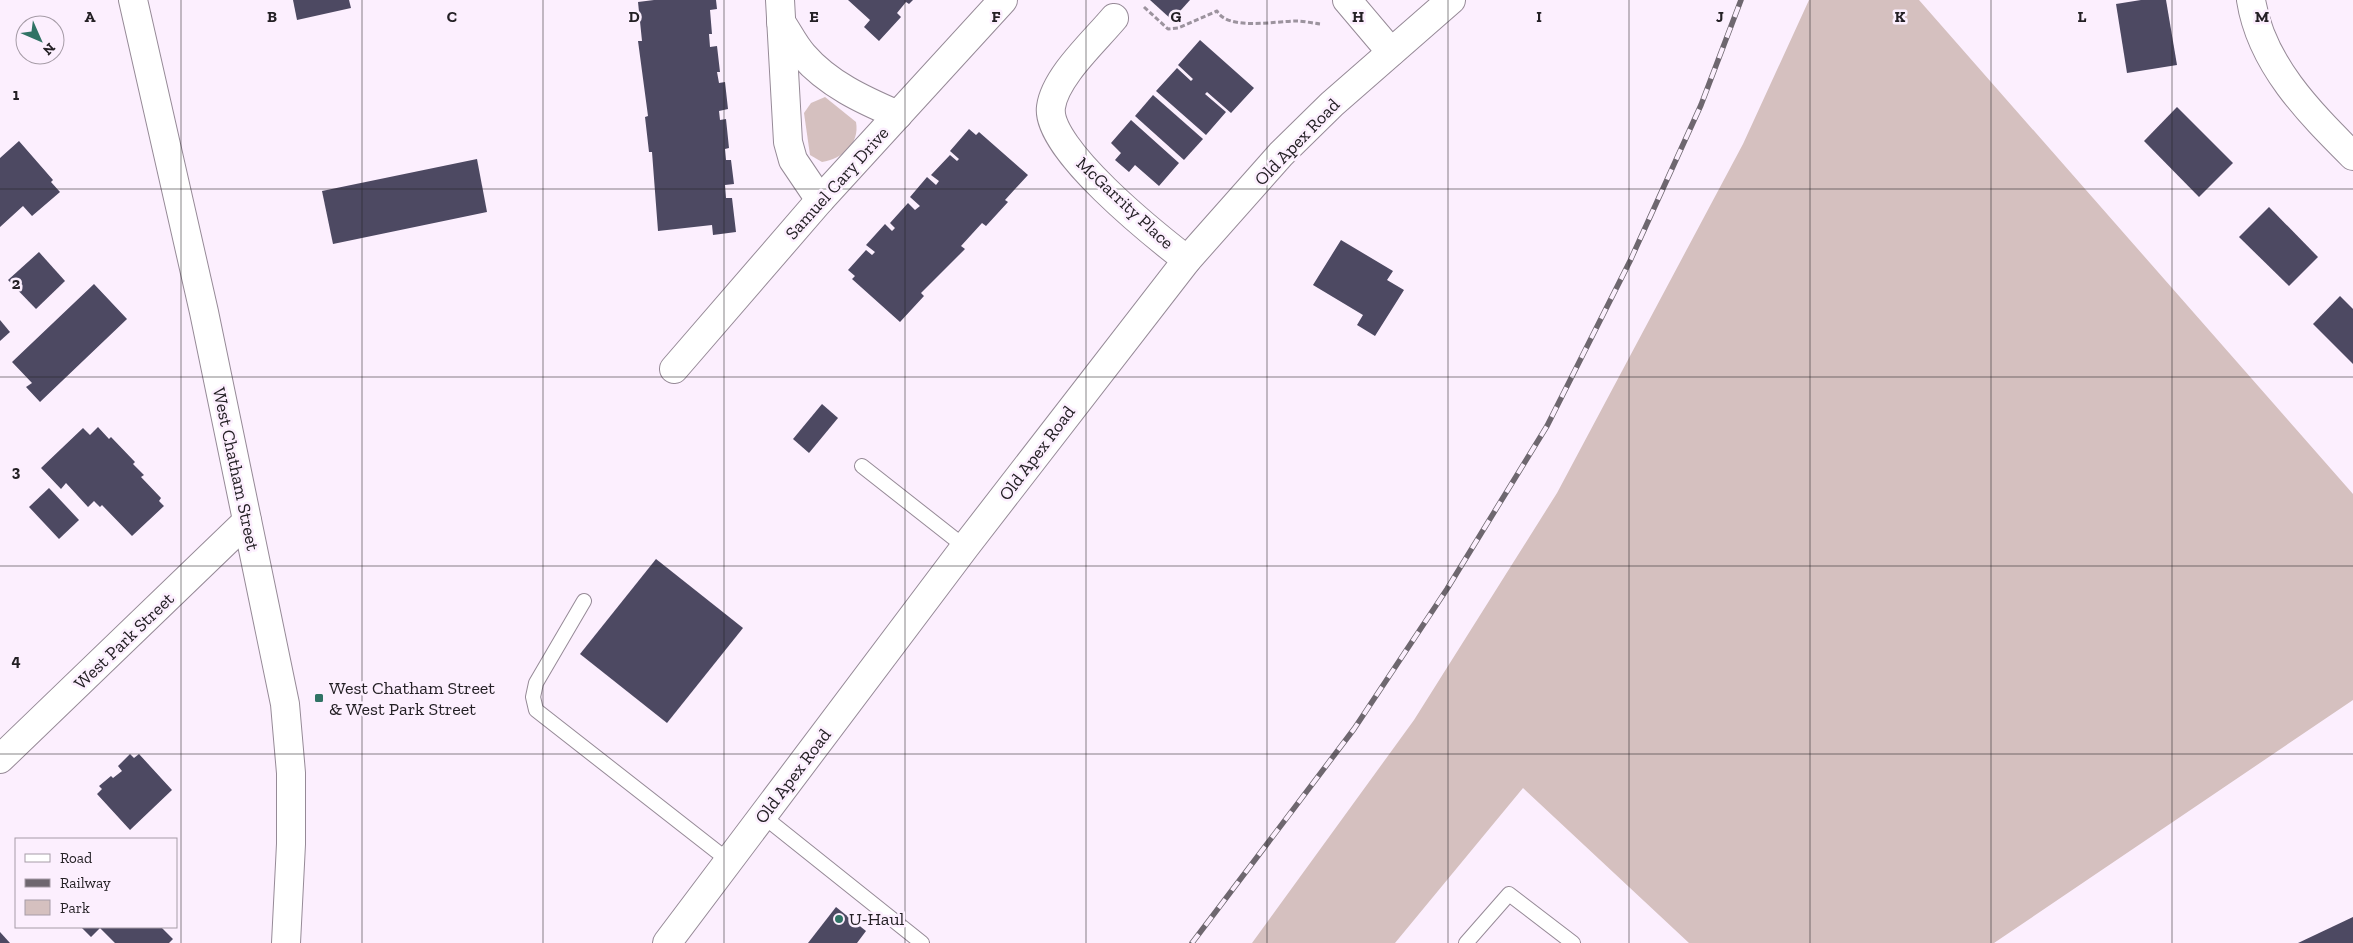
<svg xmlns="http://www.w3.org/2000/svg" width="2353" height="943" font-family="'Zilla Slab',serif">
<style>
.green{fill:#d5c0bf}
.building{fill:#4d4962}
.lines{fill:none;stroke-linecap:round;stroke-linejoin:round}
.lane-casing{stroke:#968a97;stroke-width:16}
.street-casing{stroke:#968a97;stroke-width:30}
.secondary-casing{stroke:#968a97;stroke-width:30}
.path{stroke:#9c939e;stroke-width:3;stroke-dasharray:5 2.5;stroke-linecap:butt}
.lane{stroke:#fff;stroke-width:14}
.street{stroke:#fff;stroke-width:28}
.secondary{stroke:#fff;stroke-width:28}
.rail-casing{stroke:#6e676f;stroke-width:5.5}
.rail{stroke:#fceffe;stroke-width:4;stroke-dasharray:11;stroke-linecap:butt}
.grid{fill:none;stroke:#242025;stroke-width:1;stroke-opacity:0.55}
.poi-dot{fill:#307365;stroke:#fceffe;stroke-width:2}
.labels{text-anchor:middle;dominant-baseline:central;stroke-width:5;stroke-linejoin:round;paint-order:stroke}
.street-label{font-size:18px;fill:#242025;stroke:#fceffe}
.poi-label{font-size:18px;fill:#242025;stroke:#fceffe;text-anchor:start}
.grid-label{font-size:16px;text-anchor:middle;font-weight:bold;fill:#242025;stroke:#fceffe;stroke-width:5;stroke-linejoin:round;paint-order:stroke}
</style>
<rect width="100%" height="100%" fill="#fceffe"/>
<!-- green -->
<g class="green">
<polygon points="1809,0 1919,0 2353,494 2353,700 1994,943 1689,943 1523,788 1395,943 1252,943 1414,720 1557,493 1743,144"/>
<path d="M825,97L856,122C860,144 842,159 822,162L810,155L804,113L811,103Z"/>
</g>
<!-- building -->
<g class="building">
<polygon points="293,0 349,0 351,8 297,20"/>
<polygon points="654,0 716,0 717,9 710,10 712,34 709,34 710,47 717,46 720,72 717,72 719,83 725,82 728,109 719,111 720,120 726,119 729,148 725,149 726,160 731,160 734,184 725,185 726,198 732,198 736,232 713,235 712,225 658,231 652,152 649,152 645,117 648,116 638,41 642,41 638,2"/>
<polygon points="848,0 913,0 909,4 906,2 897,13 901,17 879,41 864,27 870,20"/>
<polygon points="1150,0 1190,0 1172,20"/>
<polygon points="2141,0 2166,0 2177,65 2127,73 2116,4"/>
<polygon points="1200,40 1254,88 1231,113 1207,92 1205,94 1226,112 1206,135 1156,91 1177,68 1191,81 1193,79 1178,65"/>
<polygon points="1153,95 1203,139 1184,160 1135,116"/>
<polygon points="2177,107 2233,163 2199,197 2144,141"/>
<polygon points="1131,120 1179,163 1159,186 1135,165 1129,172 1115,160 1121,153 1111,143"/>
<polygon points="969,129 976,135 979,132 1028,175 1005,200 1008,202 986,226 982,223 961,246 965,249 921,293 924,296 900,322 852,279 855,276 848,270 866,250 872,255 875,252 866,245 885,224 892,231 895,228 890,223 908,203 915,210 920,206 910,197 927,177 936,185 939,181 931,175 950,155 957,161 959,159 950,151"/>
<polygon points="19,141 53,180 51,182 60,192 32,216 23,206 0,227 0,158"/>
<polygon points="477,159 487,212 333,244 322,191"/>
<polygon points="2269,207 2318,257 2289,286 2239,237"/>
<polygon points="1341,240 1393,271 1387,280 1404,290 1375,336 1357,325 1363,315 1313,285"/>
<polygon points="39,252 65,281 36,309 8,280"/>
<polygon points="94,284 127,319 40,402 26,387 32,383 12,362"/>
<polygon points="2340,296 2353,309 2353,364 2313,324"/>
<polygon points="0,320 10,332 0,341"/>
<polygon points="822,404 838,418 809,453 793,439"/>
<polygon points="98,427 109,439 111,437 135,462 133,464 144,475 141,477 161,498 159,501 164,506 132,536 102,505 100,507 94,501 88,507 66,483 61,489 41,468 83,428 90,435"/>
<polygon points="49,488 79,520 59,539 29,507"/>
<polygon points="656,559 743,628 667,723 580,654"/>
<polygon points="130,754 134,758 139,754 172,790 130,830 97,794 102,789 99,786 111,776 113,778 122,771 118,766"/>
<polygon points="836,907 866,931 857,943 808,943"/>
<polygon points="2353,917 2353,943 2298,943"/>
<polygon points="81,927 161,927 173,939 169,943 115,943 100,928 91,937"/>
<polygon points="0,932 10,943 0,943"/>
</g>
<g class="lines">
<!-- lane casing -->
<g class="lane-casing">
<g id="lane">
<polyline points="862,466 965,547"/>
<polyline points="584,601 536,683 533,697 536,710 729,861"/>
<polyline points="763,816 922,943"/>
<polyline points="1466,943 1509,894 1573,943"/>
</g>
</g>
<!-- street casing -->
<g class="street-casing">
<g id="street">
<polyline points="780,0 788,142 793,160 820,200"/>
<polyline points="1347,0 1391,52"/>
<path d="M2251,0C2261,64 2309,112 2353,156"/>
<path d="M1114,18C1094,42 1055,77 1051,107C1045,148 1156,236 1187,260"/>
<path d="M781,22C788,32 794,45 803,55C828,84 863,100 898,115"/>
<polyline points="674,369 820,200 1003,0"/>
<polyline points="0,759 247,521"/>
</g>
</g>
<!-- secondary casing -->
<g class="secondary-casing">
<g id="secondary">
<polyline points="133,0 204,312 285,704 291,773 291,844 286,943"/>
<polyline points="667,943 965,547 1187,260 1281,154 1332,104 1451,0"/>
</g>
</g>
<!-- path -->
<path class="path" d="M1144,7L1168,29L1178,28L1217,11C1228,31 1276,21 1296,21C1304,21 1312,23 1320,24"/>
<!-- lane -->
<use href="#lane" class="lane"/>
<!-- street -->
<use href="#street" class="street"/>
<!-- secondary -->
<use href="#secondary" class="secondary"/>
<!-- rail casing -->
<g class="rail-casing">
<polyline id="rail" points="1192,943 1354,729 1447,589 1547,426 1630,261 1701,105 1741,0"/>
</g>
<!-- rail -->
<use href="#rail" class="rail"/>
</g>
<!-- grid -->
<path class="grid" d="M181,0V943M362,0V943M543,0V943M724,0V943M905,0V943M1086,0V943M1267,0V943M1448,0V943M1629,0V943M1810,0V943M1991,0V943M2172,0V943M0,189H2353M0,377H2353M0,566H2353M0,754H2353"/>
<!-- markers -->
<g class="poi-dot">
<rect x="314" y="693" width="10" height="10" rx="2.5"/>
<circle cx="839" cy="919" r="5"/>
</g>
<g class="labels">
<!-- street labels -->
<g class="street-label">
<text transform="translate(1297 142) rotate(-46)">Old Apex Road</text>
<text transform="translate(837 183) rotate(-48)">Samuel Cary Drive</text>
<text transform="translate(1125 203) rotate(43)">McGarrity Place</text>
<text transform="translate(1037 453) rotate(-53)">Old Apex Road</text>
<text transform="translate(236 469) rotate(78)">West Chatham Street</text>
<text transform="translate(124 641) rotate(-44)">West Park Street</text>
<text transform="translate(793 776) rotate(-53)">Old Apex Road</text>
</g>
<!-- poi labels -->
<g class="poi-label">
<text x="329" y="688">West Chatham Street<tspan x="329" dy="21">&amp; West Park Street</tspan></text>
<text x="849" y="919">U-Haul</text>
</g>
</g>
<g class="grid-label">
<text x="90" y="22">A</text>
<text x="272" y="22">B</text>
<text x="452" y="22">C</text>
<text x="634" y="22">D</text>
<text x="814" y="22">E</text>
<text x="996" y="22">F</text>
<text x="1176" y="22">G</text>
<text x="1358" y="22">H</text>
<text x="1539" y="22">I</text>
<text x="1720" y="22">J</text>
<text x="1900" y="22">K</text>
<text x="2082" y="22">L</text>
<text x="2262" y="22">M</text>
<text x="16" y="100">1</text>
<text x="16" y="289">2</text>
<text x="16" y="477">3</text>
<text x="16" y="666">4</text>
</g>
<!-- legend -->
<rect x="15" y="838" width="162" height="90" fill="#fceffe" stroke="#a69ca7"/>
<rect x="25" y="854" width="25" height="8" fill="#ffffff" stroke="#a69ca7"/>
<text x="60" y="863" font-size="15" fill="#242025">Road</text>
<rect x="25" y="879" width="25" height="8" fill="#6e676f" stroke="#a69ca7"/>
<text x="60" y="888" font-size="15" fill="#242025">Railway</text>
<rect x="25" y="900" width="25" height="15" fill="#d5c0bf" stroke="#a69ca7"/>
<text x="60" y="913" font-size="15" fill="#242025">Park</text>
<!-- north arrow -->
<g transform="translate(40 40) rotate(135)"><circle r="24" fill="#fceffe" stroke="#a69ca7"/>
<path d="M0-4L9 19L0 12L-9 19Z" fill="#307365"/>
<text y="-8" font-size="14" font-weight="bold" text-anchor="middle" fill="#242025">N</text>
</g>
</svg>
